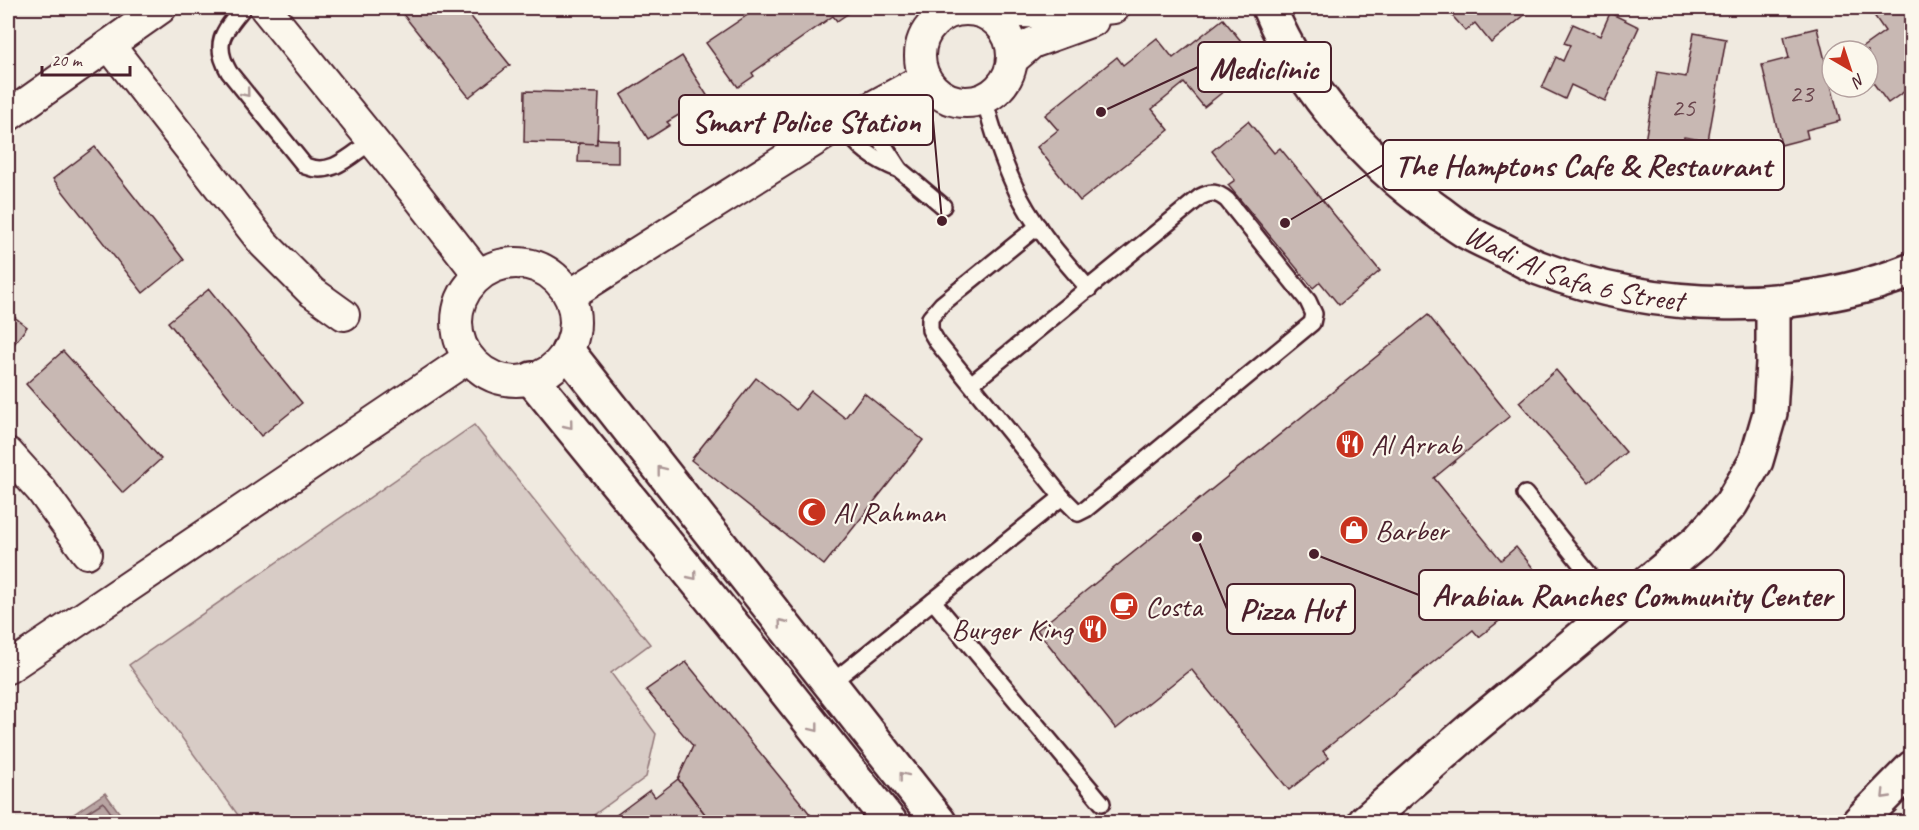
<svg xmlns="http://www.w3.org/2000/svg" width="1919" height="830" font-family="Caveat,sans-serif">
<style>
.green{fill:#d8ccc6;stroke:#917678;stroke-width:1.5}
.water{fill:#b8a4a2;stroke:#8c6f72;stroke-width:1.5}
.lines{fill:none;stroke-linecap:round;stroke-linejoin:round}
.shore{stroke:#76545b;stroke-width:1.5}
.building{fill:#c8b8b3;stroke:#4a1f2b;stroke-width:1.5}
.service-casing{stroke:#4a1f2b;stroke-width:20}
.minor-casing{stroke:#4a1f2b;stroke-width:34}
.tertiary-casing{stroke:#4a1f2b;stroke-width:38}
.secondary-casing{stroke:#4a1f2b;stroke-width:38}
.motorway-casing{stroke:#4a1f2b;stroke-width:38}
.service{stroke:#fbf7ec;stroke-width:15}
.minor{stroke:#fbf7ec;stroke-width:30}
.tertiary{stroke:#fbf7ec;stroke-width:33}
.secondary{stroke:#fbf7ec;stroke-width:33}
.motorway{stroke:#fbf7ec;stroke-width:33}
.oneway{stroke:#ab9695}
.labels{text-anchor:middle;dominant-baseline:central;stroke-width:4.5;stroke-linejoin:round;paint-order:stroke}
.number-label{font-size:27px;fill:#6a454d}
.street-label{font-size:30px;fill:#4a1f2b;stroke:#fbf7ec}
.poi-label{font-size:30px;fill:#4a1f2b;stroke:#fbf7ec;text-anchor:start}
.leader{fill:none;stroke:#4a1f2b;stroke-width:2}
.callout-dot{fill:#4a1f2b;stroke:#fbf7ec;stroke-width:2}
.callout{fill:#fbf7ec;stroke:#4a1f2b;stroke-width:2}
.callout-label{font-size:32px;text-anchor:middle;font-weight:bold;fill:#4a1f2b}
</style>
<rect width="100%" height="100%" fill="#f0eae0"/>
<filter id="ink" filterUnits="userSpaceOnUse"><feTurbulence type="fractalNoise" baseFrequency=".0167" numOctaves="2"/><feDisplacementMap in="SourceGraphic" scale="12" xChannelSelector="R" yChannelSelector="G"/><feConvolveMatrix kernelMatrix="1 2 1 2 8 2 1 2 1" color-interpolation-filters="sRGB"/></filter>
<g filter="url(#ink)">
<!-- green -->
<polygon class="green" points="474,425 650,644 611,673 656,734 646,777 584,822 243,822 129,665"/>
<!-- water -->
<polygon class="water" points="105,793 126,822 62,822"/>
<g class="lines">
<!-- shore -->
<polyline class="shore" points="72,822 103,802 118,822"/>
</g>
<!-- building -->
<g class="building">
<polygon points="398,8 464,8 510,65 469,97"/>
<polygon points="758,8 856,8 837,21 833,16 752,73 754,76 738,87 706,43"/>
<polygon points="1445,8 1533,8 1491,43 1475,23 1466,31"/>
<polygon points="1869,8 1909,8 1912,12 1912,17 1904,22 1912,31 1912,86 1888,103 1868,76 1868,51 1857,51 1885,31"/>
<polygon points="1610,13 1639,27 1605,101 1571,85 1565,99 1542,88 1556,57 1563,61 1570,45 1564,43 1573,24 1600,36"/>
<polygon points="1223,19 1259,63 1204,107 1184,83 1152,109 1169,130 1080,201 1037,147 1058,130 1045,115 1117,57 1123,65 1157,38 1173,58"/>
<polygon points="1817,28 1840,121 1806,130 1808,138 1781,145 1762,65 1789,58 1784,36"/>
<polygon points="1694,33 1726,39 1708,141 1684,137 1682,146 1645,141 1657,72 1686,77"/>
<polygon points="682,56 710,100 689,114 687,110 667,122 670,125 648,139 621,95"/>
<polygon points="525,91 599,93 597,144 524,142"/>
<polygon points="1248,121 1274,153 1280,148 1380,271 1339,305 1320,282 1313,288 1228,185 1235,180 1212,151"/>
<polygon points="597,139 618,140 618,163 578,162 579,143 597,144"/>
<polygon points="95,147 184,260 143,293 53,179"/>
<polygon points="209,289 302,403 261,436 168,322"/>
<polygon points="8,312 27,327 8,352"/>
<polygon points="1428,315 1510,416 1434,478 1501,560 1516,547 1546,584 1479,637 1473,630 1323,751 1329,758 1289,790 1191,669 1116,729 1037,630"/>
<polygon points="63,351 161,459 123,493 26,384"/>
<polygon points="1556,370 1626,452 1589,483 1519,402"/>
<polygon points="756,378 796,410 811,391 845,418 864,393 923,440 824,565 691,460"/>
<polygon points="686,662 806,809 816,822 711,822 678,779 693,746 646,690"/>
<polygon points="678,779 711,822 607,822 650,790 655,797"/>
</g>
<g class="lines">
<!-- service casing -->
<g class="service-casing">
<g id="service">
<path d="M243,8C224,31 212,43 229,72L305,166C332,177 351,155 372,141"/>
<path d="M984,98C992,128 1001,157 1014,185C1031,224 1061,257 1089,289"/>
<polyline points="862,112 900,170 943,206"/>
<path d="M841,124C857,147 874,160 900,170"/>
<path d="M971,384L1200,197C1211,191 1217,192 1227,200L1308,301L1314,314L1312,323L1086,509L1078,513L1062,497L937,342L930,330V318L942,304L1038,226"/>
<polyline points="1525,494 1617,609"/>
<polyline points="933,601 1102,803"/>
<polyline points="831,683 1062,497"/>
</g>
</g>
<!-- minor casing -->
<g class="minor-casing">
<g id="minor">
<polyline points="265,8 415,193 479,275"/>
<circle cx="966" cy="56" r="46"/>
<polyline points="977,11 1059,13 1114,8"/>
<polyline points="109,45 264,244 312,292 344,315"/>
<polyline points="1012,60 1032,43 1093,21"/>
<polyline points="8,116 161,8"/>
<circle cx="516" cy="322" r="59"/>
<polyline points="570,295 841,124 925,78"/>
<polyline points="8,453 41,490 87,553"/>
<polyline points="8,668 468,358"/>
</g>
</g>
<!-- tertiary casing -->
<g class="tertiary-casing">
<g id="tertiary">
<path id="s1" d="M1269,8C1303,90 1365,159 1437,211C1447,218 1456,226 1467,232C1478,238 1491,244 1503,250C1515,256 1527,263 1539,268C1654,312 1797,316 1912,270"/>
</g>
</g>
<!-- secondary casing -->
<g class="secondary-casing">
<g id="secondary">
<polyline points="568,352 939,822"/>
<polyline points="532,379 749,645 890,822"/>
<polyline points="1365,822 1470,730 1698,541 1731,504 1756,461 1770,413 1773,363 1773,302"/>
</g>
</g>
<!-- motorway casing -->
<g class="motorway-casing">
<polyline id="motorway" points="1859,822 1912,768"/>
</g>
<!-- service -->
<use href="#service" class="service"/>
<!-- minor -->
<use href="#minor" class="minor"/>
<!-- tertiary -->
<use href="#tertiary" class="tertiary"/>
<!-- secondary -->
<use href="#secondary" class="secondary"/>
<!-- motorway -->
<use href="#motorway" class="motorway"/>
</g>
<!-- one-way arrows -->
<defs><path id="oneway-chevron" d="M-2-3.5L2.5 0L-2 3.5" fill="none" stroke-width="1.6" stroke-linecap="round" stroke-linejoin="round" transform="scale(1.5)"/></defs>
<g class="oneway">
<use href="#oneway-chevron" transform="translate(246 93) rotate(51)"/>
<use href="#oneway-chevron" transform="translate(569 425) rotate(51)"/>
<use href="#oneway-chevron" transform="translate(661 470) rotate(-128)"/>
<use href="#oneway-chevron" transform="translate(693 576) rotate(51)"/>
<use href="#oneway-chevron" transform="translate(782 623) rotate(-129)"/>
<use href="#oneway-chevron" transform="translate(815 728) rotate(52)"/>
<use href="#oneway-chevron" transform="translate(903 776) rotate(-128)"/>
<use href="#oneway-chevron" transform="translate(1885 795) rotate(134)"/>
</g>
</g>
<!-- icons -->
<defs>
<g id="restaurant-disc" transform="scale(1.5)"><circle r="9.5" fill="#c8321e" stroke="#fbf7ec"/><path d="M-5-6h1v4h1v-4h1v4h1v-4h1v5L-1.5 .5V6h-2V.5L-5-1ZM5-6V6H3V1.5H1.5Q1.5-4 5-6Z" fill="#fff"/></g>
<g id="mosque-disc" transform="scale(1.5)"><circle r="9.5" fill="#c8321e" stroke="#fbf7ec"/><path d="M3.5-4.9A6 6 0 1 0 3.5 4.9A5 5 0 1 1 3.5-4.9Z" fill="#fff"/></g>
<g id="shop-disc" transform="scale(1.5)"><circle r="9.5" fill="#c8321e" stroke="#fbf7ec"/><path d="M-5-2.5h2.3a2.7 3.5 0 0 1 5.4 0H5L5.5 6h-11ZM-1.5-2.5h3a1.5 2.3 0 0 0-3 0Z" fill="#fff"/></g>
<g id="cafe-disc" transform="scale(1.5)"><circle r="9.5" fill="#c8321e" stroke="#fbf7ec"/><path d="M-5.5-4.5H6V0H3Q3 3.5 0 3.5H-2.5Q-5.5 3.5-5.5 0ZM3-3.2v2h1.7v-2ZM-6 4.5H4V6H-6Z" fill="#fff"/></g>
</defs>
<g fill-rule="evenodd">
<use href="#restaurant-disc" x="1350" y="444"/>
<use href="#mosque-disc" x="812" y="512"/>
<use href="#shop-disc" x="1354" y="530"/>
<use href="#cafe-disc" x="1124" y="606"/>
<use href="#restaurant-disc" x="1093" y="629"/>
</g>
<g class="labels">
<!-- number labels -->
<g class="number-label">
<text x="1801" y="93">23</text>
<text x="1683" y="107">25</text>
</g>
<!-- street labels -->
<g class="street-label">
<text stroke="none"><textPath href="#s1" startOffset="418">Wadi Al Safa 6 Street</textPath></text>
</g>
<!-- poi labels -->
<g class="poi-label">
<text x="1371" y="444">Al Arrab</text>
<text x="833" y="512">Al Rahman</text>
<text x="1375" y="530">Barber</text>
<text x="1145" y="606">Costa</text>
<text x="1072" y="629" text-anchor="end">Burger King</text>
</g>
</g>
<!-- callouts -->
<path class="leader" d="M1101 112L1198 67M942 221L933 120M1285 223L1383 165M1314 554L1419 595M1197 537L1227 609"/>
<g class="callout-dot">
<circle cx="1101" cy="112" r="6"/>
<circle cx="942" cy="221" r="6"/>
<circle cx="1285" cy="223" r="6"/>
<circle cx="1314" cy="554" r="6"/>
<circle cx="1197" cy="537" r="6"/>
</g>
<g class="callout">
<rect x="1198" y="42" width="133" height="50" rx="6"/>
<rect x="679" y="95" width="254" height="50" rx="6"/>
<rect x="1383" y="140" width="401" height="50" rx="6"/>
<rect x="1419" y="570" width="425" height="50" rx="6"/>
<rect x="1227" y="584" width="128" height="50" rx="6"/>
</g>
<g class="callout-label">
<text x="1264" y="79">Mediclinic</text>
<text x="806" y="132">Smart Police Station</text>
<text x="1583" y="176">The Hamptons Cafe &amp; Restaurant</text>
<text x="1632" y="606">Arabian Ranches Community Center</text>
<text x="1291" y="620">Pizza Hut</text>
</g>
<!-- margin -->
<rect width="1919" height="830" fill="none" stroke="#fbf7ec" stroke-width="30"/>
<rect x="15" y="15" width="1889" height="800" fill="none" stroke="#4a1f2b" stroke-width="2" filter="url(#ink)"/>
<!-- north arrow -->
<g transform="translate(1850 69) rotate(141)"><circle r="28" fill="#fbf7ec" stroke="#b4a19f" stroke-width="1.5"/>
<path d="M0-4.5L10 22L0 15L-10 22Z" fill="#c8321e"/>
<text y="-9" font-size="16" font-weight="bold" text-anchor="middle" fill="#4a1f2b">N</text>
</g>
<!-- scale -->
<path d="M42 66v9h88v-9" fill="none" stroke="#4a1f2b" stroke-width="3"/>
<text x="51" y="66" font-size="18" fill="#4a1f2b" stroke="#fbf7ec" stroke-width="4.5" paint-order="stroke">20 m</text>
</svg>
